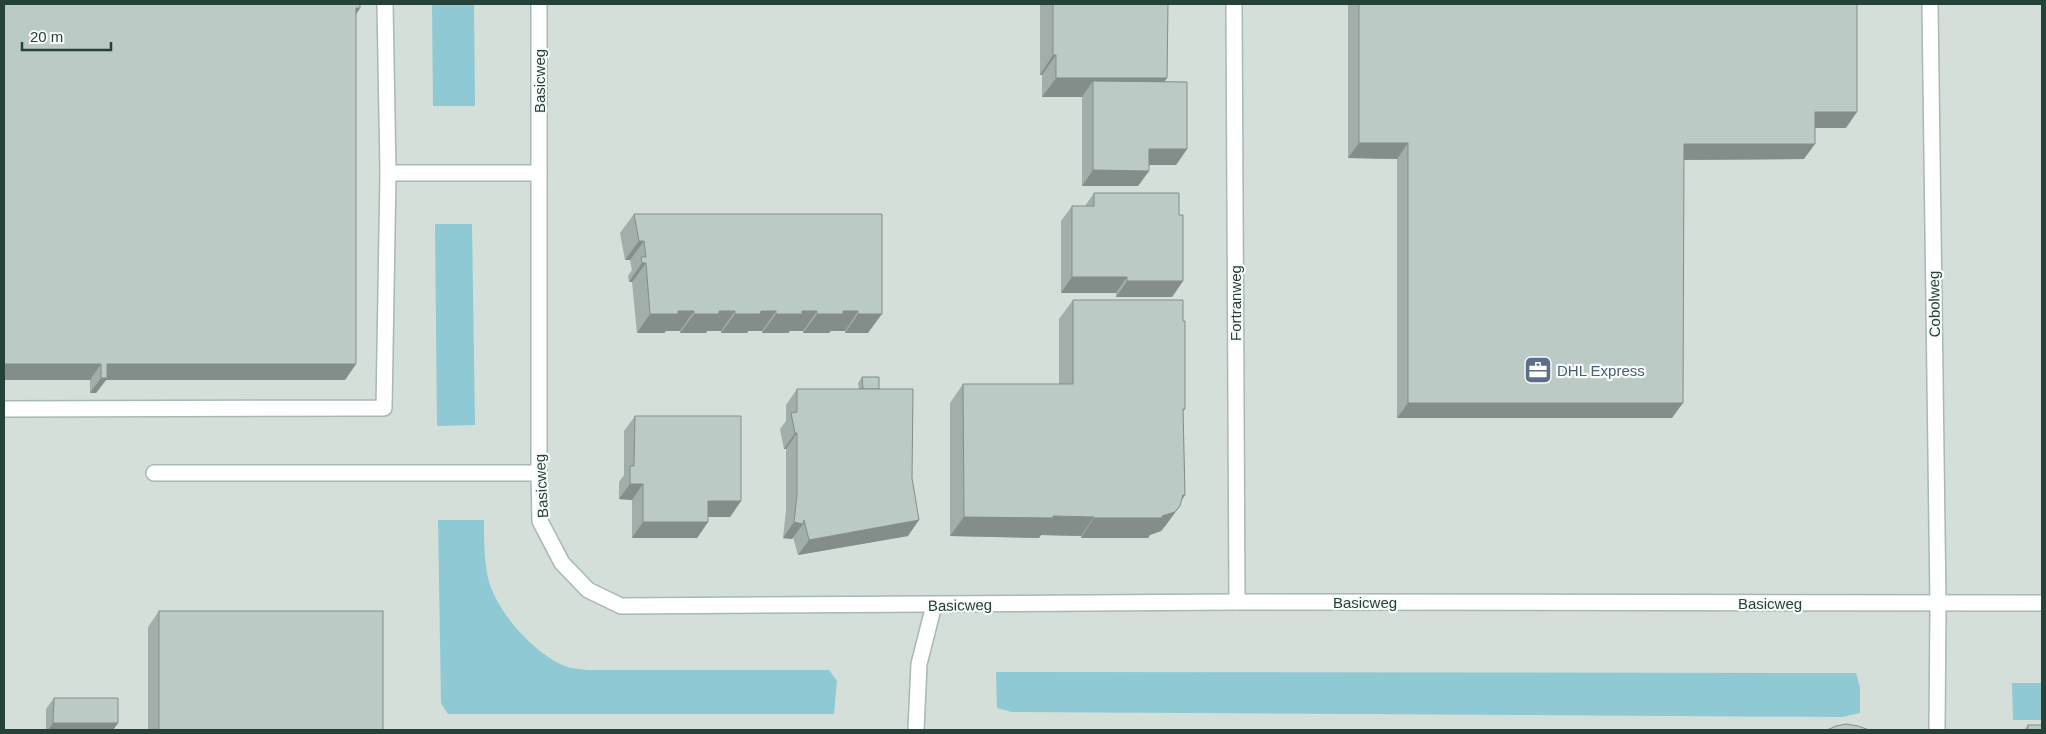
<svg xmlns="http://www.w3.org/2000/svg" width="2046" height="734" font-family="Arial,sans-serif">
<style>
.built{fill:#d4dfda}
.water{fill:#8ec9d4}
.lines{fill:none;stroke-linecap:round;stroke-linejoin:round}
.minor-casing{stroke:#a8b8b2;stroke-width:18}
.minor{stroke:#fff;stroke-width:15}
.wall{fill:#a1aea9}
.shaded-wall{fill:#838d89}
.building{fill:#bbcac4;stroke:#838d89}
.labels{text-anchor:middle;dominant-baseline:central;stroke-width:4.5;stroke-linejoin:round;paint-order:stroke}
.street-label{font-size:15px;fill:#24423a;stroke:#f7fbf9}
.service-label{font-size:15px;fill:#4e5e75;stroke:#f7fbf9;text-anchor:start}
</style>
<rect width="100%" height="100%" fill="#e6efeb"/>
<!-- built -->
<rect class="built" x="4" y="4" width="2038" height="726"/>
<!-- water -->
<g class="water">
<polygon points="432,4 474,4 475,106 433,106"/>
<polygon points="435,224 472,224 475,425 437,426"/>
<path d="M438,520H484C484,539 484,559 488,578C496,611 533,653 565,666C572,669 581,669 588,670H829L837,681L834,714H448L441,703Z"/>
<polygon points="996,672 1856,673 1860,687 1860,713 1842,717 1012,712 997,708"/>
<polygon points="2012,683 2042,683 2042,720 2013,720"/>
</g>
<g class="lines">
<!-- minor casing -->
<g class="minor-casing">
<g id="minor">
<polyline points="539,4 539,473 540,521 562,563 588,590 621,606 1237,602 2042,603"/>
<polyline points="1234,4 1237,602"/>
<polyline points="1930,4 1938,604 1937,730"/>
<polyline points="388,173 539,173"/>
<polyline points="4,409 384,408 388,173 385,4"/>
<polyline points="154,473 539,473"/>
<polyline points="916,730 919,664 934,605"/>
</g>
</g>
<!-- minor -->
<use href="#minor" class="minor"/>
</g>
<!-- wall -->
<g class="wall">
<polygon points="1040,4 1168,4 1164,82 1187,149 1176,165 1149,165 1149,171 1138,186 1082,186 1082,97 1042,97 1042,75 1040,75"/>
<polygon points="1348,4 1857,4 1846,128 1815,128 1804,159 1684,160 1672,418 1397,418 1397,159 1348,158"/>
<polygon points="360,8 356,15 356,364 345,380 106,380 96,393 90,393 90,380 4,380"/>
<polygon points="1094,193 1179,215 1183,281 1172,297 1116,297 1116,293 1061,293 1061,221 1072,206 1085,206"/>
<polygon points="634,214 882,214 868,333 845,333 845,331 831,331 829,333 803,333 803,331 790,331 788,333 762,333 762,331 748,331 747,333 721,333 721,331 707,331 706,333 680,333 680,331 666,331 664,333 637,333 632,282 629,282 628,276 632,270 630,260 625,260 620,233"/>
<polygon points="1073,300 1185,409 1183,412 1185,495 1166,525 1161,531 1150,535 1148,538 1081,538 1081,536 1041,535 1039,538 950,536 950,403 963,384 1059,384 1059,319"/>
<polygon points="862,377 879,389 908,536 798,555 793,537 792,539 783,538 786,510 786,449 784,449 780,429 786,421 786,405 797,389 859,389 858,383"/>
<polygon points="635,416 741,501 730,517 708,517 708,522 697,538 632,538 632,500 619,499 619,482 624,475 624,431"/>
<polygon points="159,611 383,730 148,730 148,627"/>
<polygon points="54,698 118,723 113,730 46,730 46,709"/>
<polygon points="2028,725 2042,730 2024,730"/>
</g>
<!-- shaded-wall -->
<g class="shaded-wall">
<polygon points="356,8 360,8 349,24"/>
<polygon points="1053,55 1056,55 1042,75 1040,75"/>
<polygon points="1056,78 1167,78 1153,98 1093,81 1082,97 1042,97"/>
<polygon points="1815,112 1857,112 1846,128 1804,128"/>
<polygon points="1359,143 1408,143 1397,159 1348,158"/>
<polygon points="1684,144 1815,144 1804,159 1673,160"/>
<polygon points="1149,149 1187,149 1176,165 1138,165"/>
<polygon points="1093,170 1149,171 1138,186 1082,186"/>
<polygon points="639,241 644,241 630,260 625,260"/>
<polygon points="642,263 646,263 632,282 629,282"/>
<polygon points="1072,277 1127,277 1116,293 1061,293"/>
<polygon points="1127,281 1183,281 1172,297 1116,297"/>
<polygon points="678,311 694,311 680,331 666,331 664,333 637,333 650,314"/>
<polygon points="719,311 735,311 721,331 707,331 706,333 680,333 694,314"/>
<polygon points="761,311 776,311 762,331 748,331 747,333 721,333 735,314"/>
<polygon points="802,311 817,311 803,331 790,331 788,333 762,333 776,314"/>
<polygon points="843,311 858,311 845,331 831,331 829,333 803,333 817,314"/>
<polygon points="858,314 882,314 868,333 845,333"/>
<polygon points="4,364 101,364 90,380 4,380"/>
<polygon points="107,364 356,364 345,380 106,380 96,393 90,393 101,378"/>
<polygon points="1408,403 1683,403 1672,418 1397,418"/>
<polygon points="795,433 797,433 786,449 784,449"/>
<polygon points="630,484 643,484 632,500 619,499"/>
<polygon points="1183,495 1185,495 1173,512 1180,506 1166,525 1161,531 1150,535 1148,538 1081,538 1094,518 1162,516"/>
<polygon points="708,501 741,501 730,517 697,517"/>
<polygon points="1053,516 1094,517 1081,536 1041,535 1039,538 950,536 964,517"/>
<polygon points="919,520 908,536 798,555 809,540"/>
<polygon points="643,522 708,522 697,538 632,538"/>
<polygon points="794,522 803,524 792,539 783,538"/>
<polygon points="53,723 118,723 113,730 48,730"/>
</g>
<!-- building -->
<g class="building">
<polygon points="4,4 360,4 360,8 356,8 356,364 107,364 107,378 101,378 101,364 4,364"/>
<polygon points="1053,4 1168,4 1167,78 1056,78 1056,55 1053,55"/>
<polygon points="1359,4 1857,4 1857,112 1815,112 1815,144 1684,144 1683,403 1408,403 1408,143 1359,143"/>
<polygon points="1093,81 1187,82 1187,149 1149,149 1149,171 1093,170"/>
<polygon points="1094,193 1179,193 1179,215 1183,215 1183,281 1127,281 1127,277 1072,277 1072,206 1094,206"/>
<polygon points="634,214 882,214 882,314 858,314 858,311 843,311 843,314 817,314 817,311 802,311 802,314 776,314 776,311 761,311 760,314 735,314 735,311 719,311 719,314 694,314 694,311 678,311 678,314 650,314 646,263 642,263 641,257 646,257 644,241 639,241"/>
<polygon points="1073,300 1183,300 1183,321 1185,321 1185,409 1183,409 1185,495 1183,495 1180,506 1175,512 1162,516 1162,518 1094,518 1094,517 1053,516 1053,518 964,517 963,384 1073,384"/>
<polygon points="862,377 879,377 879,389 863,389"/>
<polygon points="797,389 913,389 912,478 919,520 809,540 804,520 803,524 794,522 797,495 797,433 795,433 791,413 797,412"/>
<polygon points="635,416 741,416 741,501 708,501 708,522 643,522 643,484 630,484 630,466 634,466"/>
<rect x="159" y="611" width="224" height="119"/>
<polygon points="54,698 118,698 118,723 53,723"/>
<polygon points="1846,724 1858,726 1869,730 1827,730 1836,726"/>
<rect x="2028" y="725" width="14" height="5"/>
</g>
<!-- icons -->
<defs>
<g id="office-square" transform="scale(1.4375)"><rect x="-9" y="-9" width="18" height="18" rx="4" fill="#5c6f8a" stroke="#f7fbf9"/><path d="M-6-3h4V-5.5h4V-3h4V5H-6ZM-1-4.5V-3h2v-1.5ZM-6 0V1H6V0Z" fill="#fff"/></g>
</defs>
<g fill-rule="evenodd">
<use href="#office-square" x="1538" y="370"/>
</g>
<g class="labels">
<!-- street labels -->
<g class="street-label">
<text transform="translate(539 81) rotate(-90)">Basicweg</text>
<text transform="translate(1235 303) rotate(-90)">Fortranweg</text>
<text transform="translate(1934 304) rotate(-91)">Cobolweg</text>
<text transform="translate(541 486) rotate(-93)">Basicweg</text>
<text x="1365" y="602">Basicweg</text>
<text x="1770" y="603">Basicweg</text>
<text transform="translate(960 605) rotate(-1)">Basicweg</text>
</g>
<!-- service labels -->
<g class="service-label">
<text x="1557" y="370">DHL Express</text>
</g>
</g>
<!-- border -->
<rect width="2046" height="734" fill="none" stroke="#24423a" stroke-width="10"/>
<!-- scale -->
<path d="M22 42v8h89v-8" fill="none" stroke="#24423a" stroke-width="2.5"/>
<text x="30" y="42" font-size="15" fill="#24423a" stroke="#f7fbf9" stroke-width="4" paint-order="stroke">20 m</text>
</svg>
